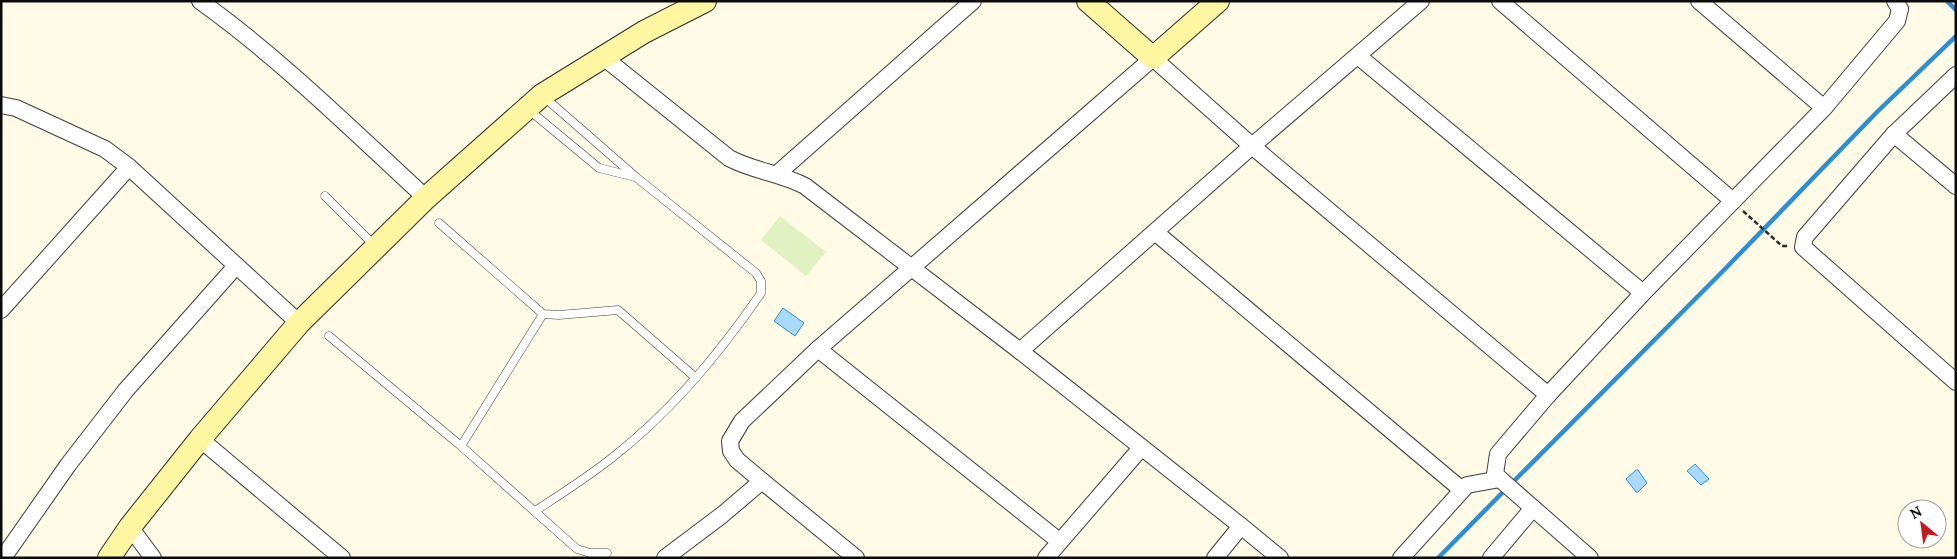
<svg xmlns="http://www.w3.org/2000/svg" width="1957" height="559" font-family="Lora,serif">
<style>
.pitch{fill:#e0f1c2}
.water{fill:#a9dafa;stroke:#2c8ed4}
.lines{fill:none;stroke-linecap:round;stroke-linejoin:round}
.stream{stroke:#2c8ed4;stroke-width:4.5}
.lane-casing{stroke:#3d3d3d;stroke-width:9}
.street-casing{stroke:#3d3d3d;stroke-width:18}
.secondary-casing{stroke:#2c2c2c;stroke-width:24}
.path{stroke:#2c2c2c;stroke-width:2.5;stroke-dasharray:5 2.5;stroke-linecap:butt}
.lane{stroke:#fff;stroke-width:8}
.street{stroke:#fff;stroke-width:16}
.secondary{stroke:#fff6a2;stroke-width:22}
</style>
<rect width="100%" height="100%" fill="#fffbe7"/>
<!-- pitch -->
<polygon class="pitch" points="780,216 826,252 806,276 761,240"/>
<!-- water -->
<g class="water">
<polygon points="783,308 804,323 795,336 774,321"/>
<polygon points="1695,464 1709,479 1701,485 1687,471"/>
<polygon points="1636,470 1638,470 1647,483 1638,492 1636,492 1626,479"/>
</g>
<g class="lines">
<!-- stream -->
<g class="stream">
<polyline points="1947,1 1956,10"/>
<polyline points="1511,484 1724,270 1877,112 1956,36"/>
<polyline points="1438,558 1506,489"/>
</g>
<!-- lane casing -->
<g class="lane-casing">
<g id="lane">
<polyline points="529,110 599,168 635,177"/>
<polyline points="325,196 374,245"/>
<polyline points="439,223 543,314 559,315 618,310 696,378"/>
<polyline points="329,336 461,446 577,549 590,553 607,553"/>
<polyline points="461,446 543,314"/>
<path d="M535,511C561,494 588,477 613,457C672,411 720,353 761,293V281L756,273L637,178L543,96"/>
</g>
</g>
<!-- street casing -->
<g class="street-casing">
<g id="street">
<path d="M200,1C281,59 353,131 426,198"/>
<polyline points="1500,1 1733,201"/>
<polyline points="1699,1 1824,108"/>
<path d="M602,56L729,158C753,171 780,173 805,186L1020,351L1241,526L1215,558"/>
<polyline points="1358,56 1643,293"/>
<polyline points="1956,75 1894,134 1805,237 1803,247 1956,382"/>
<polyline points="1,105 16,108 105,149 129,167 299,323"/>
<polyline points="1894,134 1956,186"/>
<polyline points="777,174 973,1"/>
<polyline points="1155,232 1462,490"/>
<polyline points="1,310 129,167"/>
<polyline points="818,349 1059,541"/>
<polyline points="1020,351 1252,146 1421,1"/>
<polyline points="200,439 342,558"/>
<polyline points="1500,479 1590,558"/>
<polyline points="762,481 856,558"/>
<polyline points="1241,526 1280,558"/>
<polyline points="130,527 153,558"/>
<polyline points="3,558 68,465 126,390 236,266"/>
<polyline points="665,558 722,515 762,481 737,460 731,451 730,441 742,421 818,349 1153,58 1252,146 1548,395 1643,293 1824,108 1897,21 1900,9 1895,1"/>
<polyline points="1046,558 1141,448"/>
<polyline points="1401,558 1467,485 1500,479 1495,474 1498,454 1548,395"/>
<polyline points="1491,558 1533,508"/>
</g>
</g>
<!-- secondary casing -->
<g class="secondary-casing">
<g id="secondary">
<polyline points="1088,1 1153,58 1218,1"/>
<polyline points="109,558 130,527 200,439 299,323 426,198 542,95 644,32 705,1"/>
</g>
</g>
<!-- path -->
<polyline class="path" points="1743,211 1782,246 1789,246"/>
<!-- lane -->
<use href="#lane" class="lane"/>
<!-- street -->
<use href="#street" class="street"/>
<!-- secondary -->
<use href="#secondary" class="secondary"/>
</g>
<!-- border -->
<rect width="1957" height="559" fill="none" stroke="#0a0a0a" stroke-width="5"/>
<!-- north arrow -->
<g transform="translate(1922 524) rotate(331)"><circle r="24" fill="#ffffff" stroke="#9d9d9d"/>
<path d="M0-4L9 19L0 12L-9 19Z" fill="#c11c21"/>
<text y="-8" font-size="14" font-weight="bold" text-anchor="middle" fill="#0a0a0a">N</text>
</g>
</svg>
